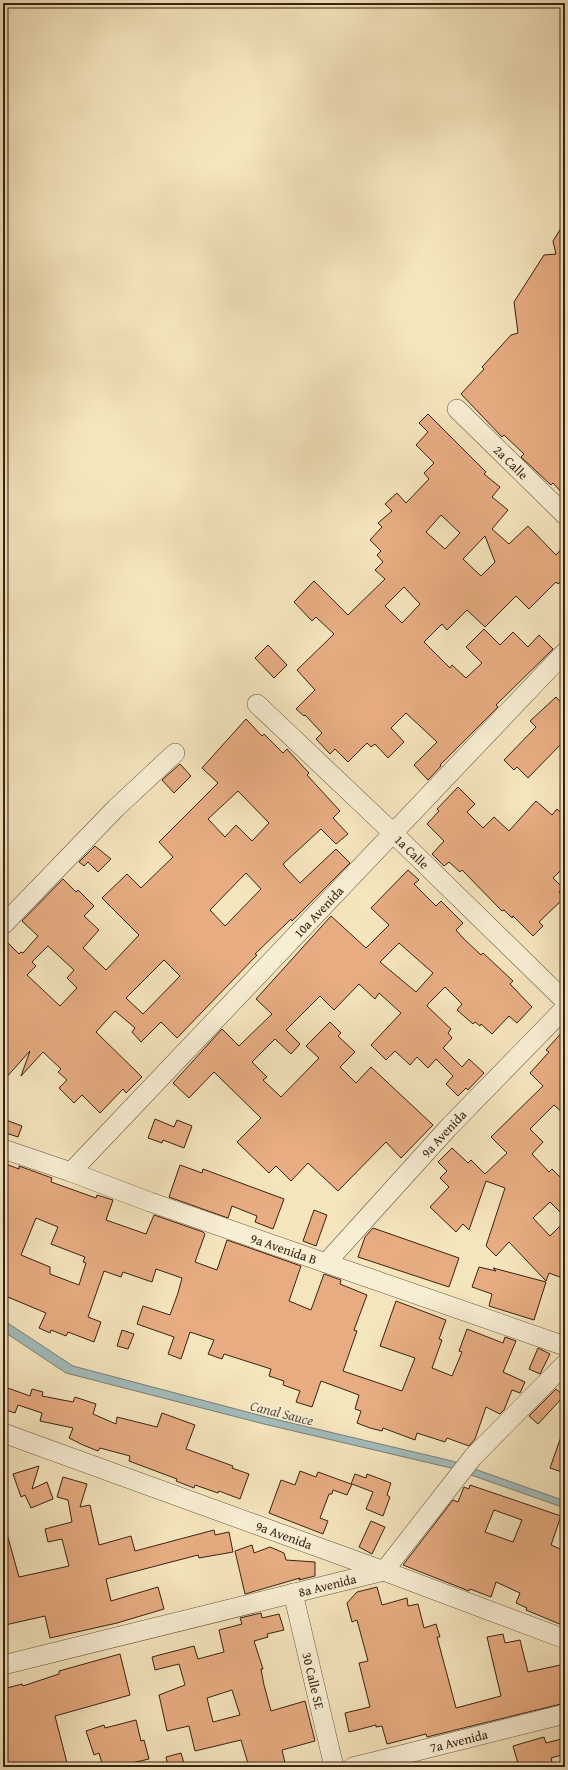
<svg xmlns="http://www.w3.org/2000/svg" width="568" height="1770" font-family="'Gentium Book Plus',serif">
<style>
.water{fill:#a2bcbc;stroke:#787e78}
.building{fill:#e7ac82;stroke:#392212;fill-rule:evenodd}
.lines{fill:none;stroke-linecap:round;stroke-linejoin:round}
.minor-casing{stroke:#68533d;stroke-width:20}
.minor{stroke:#f8eed4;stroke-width:19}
.labels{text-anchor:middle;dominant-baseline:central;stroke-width:3;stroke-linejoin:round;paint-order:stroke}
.street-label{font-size:13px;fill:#392212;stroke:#f8eed4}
.water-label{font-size:14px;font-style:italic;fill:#585045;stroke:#f8eed4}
</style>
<rect width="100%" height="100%" fill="#f5e5bd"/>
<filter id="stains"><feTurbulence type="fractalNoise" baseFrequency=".005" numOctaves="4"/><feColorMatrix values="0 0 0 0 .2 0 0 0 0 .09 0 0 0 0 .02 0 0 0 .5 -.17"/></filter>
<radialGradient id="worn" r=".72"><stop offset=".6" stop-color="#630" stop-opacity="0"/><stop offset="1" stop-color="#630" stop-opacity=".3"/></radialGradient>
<!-- water -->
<polygon class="water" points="3,1320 73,1366 266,1417 452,1461 565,1501 565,1508 451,1468 264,1424 66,1373 3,1331"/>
<!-- building -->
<g class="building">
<polygon points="565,222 565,496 553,483 551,485 521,457 524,454 504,435 502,437 461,394 484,369 482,367 511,335 518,333 514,302 544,255 556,254 553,241"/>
<path d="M428,414L486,472L484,474L500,487L492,497L508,510L492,529L509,544L528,526L556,555L565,545V577L558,584L556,582L529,609L516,596L485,627L467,610L447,630L442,624L424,642L450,668L452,665L466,678L482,663L466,647L484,629L500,645L513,632L528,647L539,635L553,649L496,705L498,707L440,765L441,766L428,780L414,765L437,742L406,713L391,728L404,742L388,758L375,744L371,747L367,743L348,762L335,749L330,754L316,739L322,733L305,715L304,716L296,709L315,690L297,670L334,634L316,617L312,621L294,602L314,581L348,615L385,579L375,570L383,562L377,555L381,551L370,540L382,527L378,523L392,511L385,504L397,493L406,503L429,479L424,473L434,463L416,445L428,432L419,423ZM441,515L460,533L445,549L426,532ZM485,536L495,562L481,576L463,559ZM404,587L420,604L402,623L385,606Z"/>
<polygon points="268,645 287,665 274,678 255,658"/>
<polygon points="556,697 565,707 565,740 528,778 517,767 514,770 504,760 536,727 530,721"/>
<path d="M246,719L262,736L264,734L283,753L287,749L296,759L309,773L307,775L340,811L333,818L348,834L336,844L321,829L283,864L285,867L300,883L336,849L350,863L292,921L291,919L255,954L257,955L177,1038L161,1022L141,1042L132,1032L135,1028L115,1011L96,1032L142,1077L126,1093L123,1089L100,1113L82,1095L74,1103L59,1088L67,1080L58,1072L61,1069L43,1052L21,1076L30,1051L3,1081V938L19,954L21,952L23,953L38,936L22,921L63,879L76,892L78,890L94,906L84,916L99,930L83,948L106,970L139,935L102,898L127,874L141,888L173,857L159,842L218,783L202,768ZM238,791L269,823L252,841L236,825L225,837L208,819ZM246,873L261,889L225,926L210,910ZM48,946L74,970L67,978L77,988L60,1006L27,975L36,966L32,962ZM164,960L180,976L143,1014L126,998Z"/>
<polygon points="180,764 191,776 174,793 162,780"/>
<polygon points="458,787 475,804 467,812 483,828 494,817 509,831 536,801 552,815 557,809 565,817 565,866 553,878 563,888 559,892 564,898 539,922 543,926 533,936 513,916 512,918 504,910 502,911 462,870 460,872 449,862 444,866 432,854 444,841 427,824 439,811 437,809"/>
<polygon points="95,846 111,859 98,872 88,862 84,866 79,862"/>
<path d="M408,870L419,880L414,884L436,906L441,901L463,923L456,930L463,938L481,955L483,953L513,981L510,984L532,1007L517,1023L509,1016L492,1034L481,1024L480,1026L475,1022L473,1024L457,1010L462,1004L445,987L428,1004L427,1006L451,1029L448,1033L452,1038L443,1048L462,1067L469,1059L484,1073L468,1090L466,1088L458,1096L446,1084L453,1076L436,1059L428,1068L417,1057L410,1065L395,1051L386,1060L371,1045L401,1013L379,993L375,999L359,984L334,1010L320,996L286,1030L300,1044L291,1054L275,1039L252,1062L267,1077L263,1080L281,1097L319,1058L306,1046L330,1022L341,1033L338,1036L355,1052L340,1067L356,1083L371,1067L433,1125L401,1158L386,1142L338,1191L308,1163L291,1181L276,1166L269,1173L237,1142L261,1118L214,1072L189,1098L173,1083L222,1029L239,1046L272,1014L256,999L331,916L366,948L389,925L371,908ZM399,943L433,973L416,992L380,962Z"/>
<polygon points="565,1029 565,1115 554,1105 530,1129 543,1142 532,1154 549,1172 552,1169 565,1182 565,1217 550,1202 533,1218 550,1236 565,1221 565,1279 549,1273 546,1281 509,1242 496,1256 486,1246 505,1188 486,1181 469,1230 463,1224 456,1232 430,1207 449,1187 440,1178 447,1171 438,1162 452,1148 468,1163 471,1160 485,1174 507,1153 491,1137 543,1086 530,1073 549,1052 546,1050"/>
<polygon points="155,1119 174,1127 177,1120 192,1126 184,1148 163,1140 162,1143 148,1138"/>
<polygon points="6,1120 22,1126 18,1137 3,1132"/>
<path d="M3,1163L19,1169V1166L52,1178L51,1182L96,1198L97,1195L113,1200L106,1220L146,1234L154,1215L203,1232L205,1234L195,1262L217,1270L227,1240L301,1266L289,1301L311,1310L324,1274L341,1280L340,1284L367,1295L354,1330L357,1331L343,1371L402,1391L415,1358L380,1346L396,1301L446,1320L439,1339L442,1340L432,1368L452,1376L462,1352L459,1351L467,1329L503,1343L505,1337L516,1341L503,1372L525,1382L520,1393L512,1390L504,1410L500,1414L486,1407L475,1439L469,1446L447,1438L445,1442L417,1433L415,1440L383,1428L382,1431L370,1428L357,1423L361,1411L355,1409L359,1395L321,1381L312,1407L296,1402L300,1391L283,1385L284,1381L269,1376L271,1369L224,1354L222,1359L208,1354L214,1340L190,1332L181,1359L168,1354L174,1337L137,1324L143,1306L170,1315L178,1293L182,1278L156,1269L152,1282L123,1272L121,1277L104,1271L88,1317L101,1322L94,1342L68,1332L66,1336L51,1330L50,1333L39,1328L46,1313L3,1295ZM36,1218L58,1227L51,1244L85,1257L83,1262L86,1263L79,1285L50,1274V1267L21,1255Z"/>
<polygon points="180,1165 202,1173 203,1169 284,1199 273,1229 255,1222 257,1216 232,1206 228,1218 169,1197"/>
<polygon points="314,1210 327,1215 316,1246 303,1241"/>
<polygon points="373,1228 459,1258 449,1287 358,1257 365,1237"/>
<polygon points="479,1267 496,1271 493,1268 546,1282 534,1320 489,1306 492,1294 472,1287"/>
<polygon points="122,1330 134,1334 128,1349 117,1346"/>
<polygon points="538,1348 550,1354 540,1374 529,1369"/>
<polygon points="5,1387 30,1396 32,1389 43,1392 42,1396 73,1402 75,1397 96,1404 93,1414 116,1424 117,1417 157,1427 162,1413 195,1425 186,1449 233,1466 232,1468 249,1474 240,1499 219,1491 218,1493 195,1485 194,1488 176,1481 177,1479 129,1461 130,1456 100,1448 98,1451 83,1445 69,1438 73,1428 40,1421 42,1413 18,1405 15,1413 3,1409 3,1394"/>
<polygon points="556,1389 564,1396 538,1424 529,1416"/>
<polygon points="563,1431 565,1431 565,1473 550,1468"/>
<polygon points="39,1466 32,1489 47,1482 53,1499 31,1508 25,1495 21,1497 13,1474"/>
<polygon points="300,1471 316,1477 318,1472 351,1484 355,1474 366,1478 367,1474 391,1483 387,1495 390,1497 383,1516 366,1509 373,1492 352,1484 347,1495 333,1490 332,1494 329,1494 320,1518 328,1521 323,1534 269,1513 281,1480 295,1485"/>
<polygon points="63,1477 87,1484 80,1507 90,1505 99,1545 131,1536 135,1551 214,1530 215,1535 229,1532 233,1552 199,1558 198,1555 106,1579 111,1601 158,1587 164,1609 117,1623 50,1638 45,1616 5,1625 3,1617 3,1535 7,1534 19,1577 69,1566 62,1539 48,1542 45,1529 72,1522 68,1500 57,1497"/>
<path d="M470,1485L561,1516L551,1545L565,1551V1619L562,1625L526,1610L527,1608L516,1603L520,1593L496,1582L491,1597L470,1589L469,1591L403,1565L453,1500L458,1502L464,1487L469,1489ZM494,1510L522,1520L513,1542L485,1532Z"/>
<polygon points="371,1521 385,1527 372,1554 359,1547"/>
<polygon points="252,1545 254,1553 270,1547 284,1553 286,1560 315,1562 315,1576 299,1580 300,1578 245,1594 235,1551"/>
<polygon points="377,1587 382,1605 407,1598 408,1606 418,1604 424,1628 436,1624 440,1637 437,1637 456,1708 501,1696 487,1637 503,1634 505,1643 520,1640 528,1672 565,1664 565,1703 427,1737 426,1734 387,1744 382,1726 376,1727 376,1725 349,1732 345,1713 370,1707 359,1663 368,1661 357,1620 352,1622 347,1603 357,1592"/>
<path d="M261,1613L262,1618L279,1614L284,1630L267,1634L268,1637L254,1641L263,1669H261L264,1685L271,1711L305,1701L315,1741L282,1750L286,1767H249L241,1740L195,1751L189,1726L167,1731L159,1695L185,1685L179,1664L155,1670L152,1657L194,1646L198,1659L224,1652L219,1630L242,1624L240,1618ZM232,1690L240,1715L213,1722L207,1698Z"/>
<polygon points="120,1654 130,1695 55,1716 68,1767 37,1767 36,1763 3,1767 3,1689 22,1684 23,1686 59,1674 59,1671"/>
<polygon points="136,1720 141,1741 144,1740 149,1759 114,1767 103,1767 99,1753 94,1755 86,1731 104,1725 105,1728"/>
<polygon points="544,1737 546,1743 565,1738 565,1754 551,1758 553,1767 519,1767 513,1746"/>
<polygon points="181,1753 185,1767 168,1767 166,1757"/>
</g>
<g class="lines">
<!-- minor casing -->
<g class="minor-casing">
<g id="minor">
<path id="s1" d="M457,409L565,515"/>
<path id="s2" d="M257,704L393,833L565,1001"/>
<polyline points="3,925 116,808 175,753"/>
<path id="s3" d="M3,1149L71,1172L150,1202L565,1346"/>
<path id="s4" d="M71,1172L565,652"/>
<path id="s5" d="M326,1263L448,1128L565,1008"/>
<path id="s6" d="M3,1433L384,1571L565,1639"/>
<path id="s7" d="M293,1593L334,1767"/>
<path id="s8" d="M3,1665L384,1571L473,1457L565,1364"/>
<path id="s9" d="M353,1767L565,1714"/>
</g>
</g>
<!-- minor -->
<use href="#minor" class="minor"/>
</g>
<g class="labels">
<!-- street labels -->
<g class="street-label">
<text stroke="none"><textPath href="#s1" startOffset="76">2a Calle</textPath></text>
<text stroke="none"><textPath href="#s2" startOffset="214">1a Calle</textPath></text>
<text stroke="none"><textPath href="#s4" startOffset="359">10a Avenida</textPath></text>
<text stroke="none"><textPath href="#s5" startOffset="175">9a Avenida</textPath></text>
<text stroke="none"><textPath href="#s3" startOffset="298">9a Avenida B</textPath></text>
<text stroke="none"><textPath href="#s6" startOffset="299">9a Avenida</textPath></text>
<text stroke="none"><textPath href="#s8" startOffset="334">8a Avenida</textPath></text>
<text stroke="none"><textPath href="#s7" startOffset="90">30 Calle SE</textPath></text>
<text stroke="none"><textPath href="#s9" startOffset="109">7a Avenida</textPath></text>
</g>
<!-- water labels -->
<g class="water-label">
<text transform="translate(282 1413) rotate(14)">Canal Sauce</text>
</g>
</g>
<!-- margin -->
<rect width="568" height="1770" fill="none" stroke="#f5e5bd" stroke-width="16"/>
<rect x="4" y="4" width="560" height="1762" fill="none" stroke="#392212" stroke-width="2"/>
<rect x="8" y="8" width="552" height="1754" fill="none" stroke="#392212"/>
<rect width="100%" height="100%" filter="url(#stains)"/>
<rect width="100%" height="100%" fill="url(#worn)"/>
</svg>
